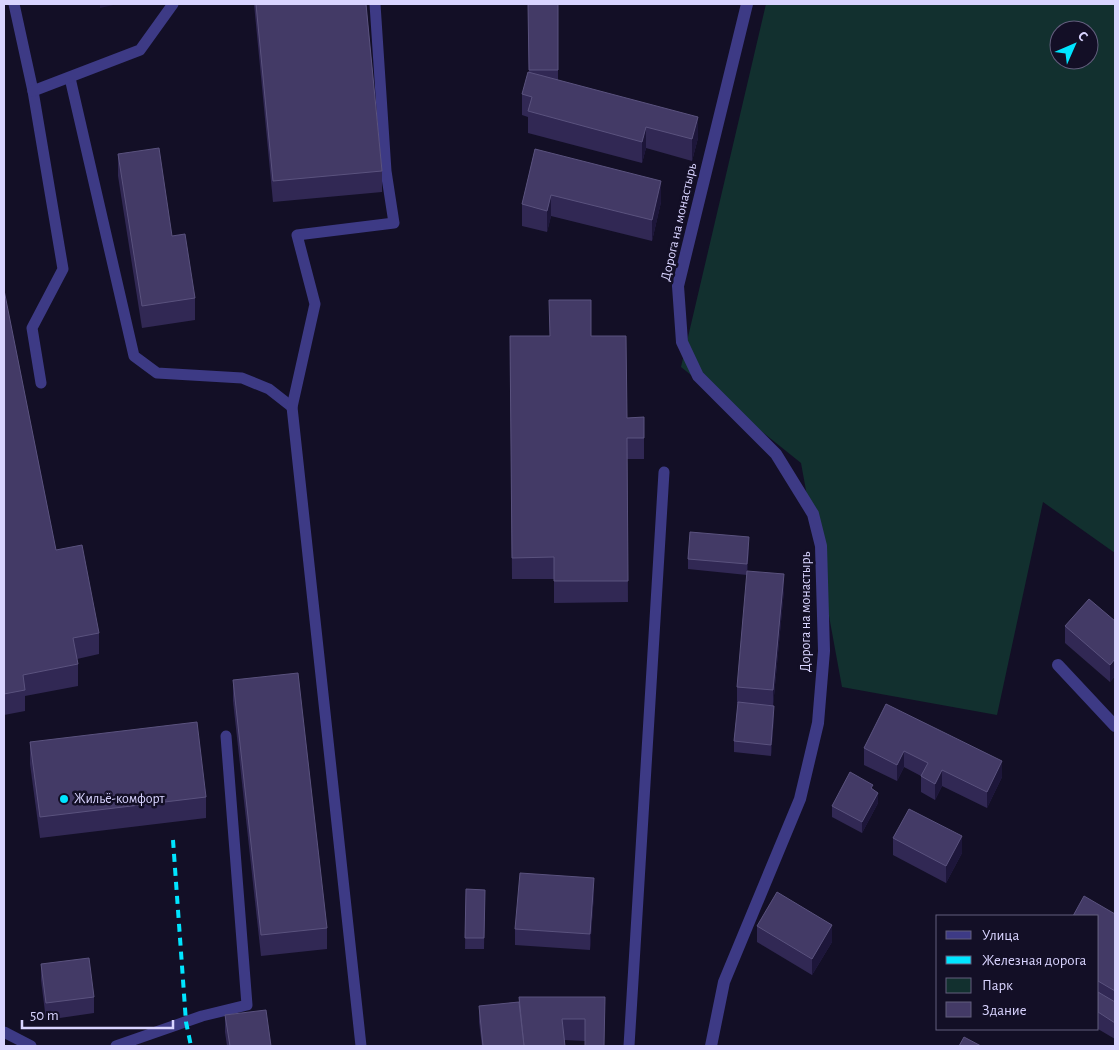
<svg xmlns="http://www.w3.org/2000/svg" width="1119" height="1050" font-family="'Alegreya Sans',sans-serif">
<style>
.green{fill:#12302f;fill-rule:evenodd}
.lines{fill:none;stroke-linecap:round;stroke-linejoin:round}
.lane{stroke:#3d3a85;stroke-width:11}
.street{stroke:#3d3a85;stroke-width:12}
.rail{stroke:#00e5ff;stroke-width:4;stroke-dasharray:8 6;stroke-linecap:butt}
.wall{fill:#312854}
.shaded-wall{fill:#1d163a}
.building{fill:#433a66;stroke:#5a527e}
.poi-dot{fill:#00e5ff;stroke:#130f26;stroke-width:2}
.labels{text-anchor:middle;dominant-baseline:central;stroke-width:5;stroke-linejoin:round;paint-order:stroke}
.street-label{font-size:14px;fill:#d9d4ff;stroke:#130f26}
.poi-label{font-size:14px;fill:#d9d4ff;stroke:#130f26;text-anchor:start}
</style>
<rect width="100%" height="100%" fill="#130f26"/>
<!-- green -->
<path class="green" d="M766,4H1115V553L1043,502L997,715L842,687L801,463L681,367ZM1059,30H1089V60H1059Z"/>
<g class="lines">
<!-- lane -->
<g class="lane">
<polyline points="14,4 33,91 63,269 32,328 41,383"/>
<polyline points="70,78 134,356 157,373 242,378 269,389 292,407"/>
<polyline points="33,91 140,50 173,4"/>
<polyline points="4,1032 31,1046"/>
<polyline points="116,1046 202,1016 247,1005 226,736"/>
<polyline points="361,1046 292,407 315,304 297,235 394,223 386,171 375,4"/>
<polyline points="629,1046 664,472"/>
</g>
<!-- street -->
<g class="street">
<polyline points="1058,665 1115,726"/>
<polyline points="711,1046 724,982 800,799 818,723 824,651 821,546 813,514 776,454 698,376 682,342 678,286 747,4"/>
</g>
<!-- rail -->
<polyline class="rail" points="173,840 186,1022 191,1046"/>
</g>
<!-- wall -->
<g class="wall">
<polygon points="254,4 366,4 382,171 382,192 273,202"/>
<polygon points="528,4 558,4 558,80 698,138 692,161 646,148 642,163 528,133 528,117 522,115 522,94 529,72"/>
<polygon points="535,149 661,202 652,241 551,216 547,232 522,226 522,204"/>
<polygon points="118,154 172,236 195,298 195,320 142,328 118,176"/>
<polygon points="4,290 56,550 99,633 99,654 77,659 78,664 78,686 25,696 25,711 4,715"/>
<polygon points="510,336 591,336 627,418 644,417 644,459 627,459 628,602 554,603 554,579 512,579"/>
<polygon points="749,548 747,575 688,569 688,559"/>
<polygon points="784,590 773,706 774,717 771,756 734,752 734,741 738,703 737,703 737,687"/>
<polygon points="1115,621 1115,676 1110,682 1065,643 1065,626"/>
<polygon points="233,680 327,928 327,949 261,956 233,701"/>
<polygon points="886,704 1002,777 987,808 942,786 935,800 921,792 921,776 904,767 897,781 864,765 864,748"/>
<polygon points="30,742 206,797 206,818 40,838 30,764"/>
<polygon points="873,790 878,803 862,833 832,817 832,806"/>
<polygon points="893,838 962,853 946,883 893,855"/>
<polygon points="466,889 485,890 484,949 465,949"/>
<polygon points="594,894 590,950 515,945 515,929"/>
<polygon points="1115,914 1115,1039 1098,1029 1098,916"/>
<polygon points="757,926 832,942 812,975 757,942"/>
<polygon points="41,964 94,997 94,1013 46,1020 41,980"/>
<polygon points="519,997 605,1018 585,1041 564,1040 565,1046 482,1046 479,1022 479,1006 519,1002"/>
<polygon points="225,1015 271,1046 227,1046 225,1032"/>
</g>
<!-- shaded-wall -->
<g class="shaded-wall">
<polygon points="100,4 118,4 100,8"/>
<polygon points="698,117 698,138 692,161 692,139"/>
<polygon points="646,127 646,148 642,163 642,142"/>
<polygon points="661,181 661,202 652,241 652,220"/>
<polygon points="551,195 551,216 547,232 547,211"/>
<polygon points="749,537 749,548 747,575 747,564"/>
<polygon points="784,574 784,590 773,706 773,690"/>
<polygon points="1115,659 1115,676 1110,682 1110,665"/>
<polygon points="774,706 774,717 771,756 771,745"/>
<polygon points="904,751 904,767 897,781 897,765"/>
<polygon points="1002,761 1002,777 987,808 987,792"/>
<polygon points="942,770 942,786 935,800 935,784"/>
<polygon points="878,793 878,803 862,833 862,822"/>
<polygon points="962,836 962,853 946,883 946,866"/>
<polygon points="594,878 594,894 590,950 590,934"/>
<polygon points="832,925 832,942 812,975 812,959"/>
</g>
<!-- building -->
<g class="building">
<polygon points="256,4 366,4 382,171 273,181"/>
<polygon points="528,4 558,4 558,70 529,70"/>
<polygon points="528,72 698,117 692,139 646,127 642,142 528,111 532,97 522,94"/>
<polygon points="159,148 172,236 185,234 195,298 142,306 118,154"/>
<polygon points="535,149 661,181 652,220 551,195 547,211 522,204"/>
<polygon points="4,290 56,550 82,545 99,633 73,638 78,664 23,675 25,690 4,694"/>
<polygon points="549,300 591,300 591,336 626,336 627,418 644,417 644,438 627,438 628,581 554,581 554,557 512,558 510,336 550,336"/>
<polygon points="690,532 749,537 747,564 688,559"/>
<polygon points="747,571 784,574 773,690 737,687"/>
<polygon points="1089,599 1115,621 1115,659 1110,665 1065,626"/>
<polygon points="298,673 327,928 261,935 233,680"/>
<polygon points="738,702 774,706 771,745 734,741"/>
<polygon points="886,704 1002,761 987,792 942,770 935,784 921,776 928,763 904,751 897,765 864,748"/>
<polygon points="197,722 206,797 40,817 30,742"/>
<polygon points="850,772 873,785 871,788 878,793 862,822 832,806"/>
<polygon points="909,809 962,836 946,866 893,838"/>
<polygon points="520,873 594,878 590,934 515,929"/>
<polygon points="466,889 485,890 484,938 465,938"/>
<polygon points="777,892 832,925 812,959 757,926"/>
<polygon points="1084,896 1115,914 1115,991 1098,981 1098,916 1073,916"/>
<polygon points="89,958 94,997 46,1003 41,964"/>
<polygon points="1098,992 1115,1002 1115,1023 1098,1012"/>
<polygon points="519,997 605,997 604,1046 585,1046 585,1019 562,1019 565,1046 524,1046"/>
<polygon points="519,1002 524,1046 483,1046 479,1006"/>
<polygon points="266,1010 271,1046 230,1046 225,1015"/>
<polygon points="964,1037 981,1046 959,1046"/>
</g>
<!-- markers -->
<circle class="poi-dot" cx="64" cy="799" r="5"/>
<g class="labels">
<!-- street labels -->
<g class="street-label">
<text transform="translate(679 222) rotate(-77)">Дорога на монастырь</text>
<text transform="translate(806 612) rotate(-90)">Дорога на монастырь</text>
</g>
<!-- poi labels -->
<g class="poi-label">
<text x="74" y="799">Жильё-комфорт</text>
</g>
</g>
<!-- border -->
<rect width="1119" height="1050" fill="none" stroke="#d9d4ff" stroke-width="10"/>
<!-- legend -->
<rect x="936" y="915" width="162" height="115" fill="#130f26" stroke="#625e7d"/>
<rect x="946" y="931" width="25" height="8" fill="#3d3a85" stroke="#625e7d"/>
<text x="982" y="940" font-size="15" fill="#d9d4ff">Улица</text>
<rect x="946" y="956" width="25" height="8" fill="#00e5ff" stroke="#625e7d"/>
<text x="982" y="965" font-size="15" fill="#d9d4ff">Железная дорога</text>
<rect x="946" y="978" width="25" height="15" fill="#12302f" stroke="#625e7d"/>
<text x="982" y="990" font-size="15" fill="#d9d4ff">Парк</text>
<rect x="946" y="1002" width="25" height="15" fill="#433a66" stroke="#625e7d"/>
<text x="982" y="1015" font-size="15" fill="#d9d4ff">Здание</text>
<!-- north arrow -->
<g transform="translate(1074 45) rotate(45)"><circle r="24" fill="#130f26" stroke="#625e7d"/>
<path d="M0-4L9 19L0 12L-9 19Z" fill="#00e5ff"/>
<text y="-8" font-size="14" font-weight="bold" text-anchor="middle" fill="#d9d4ff">С</text>
</g>
<!-- scale -->
<path d="M22 1020v8h151v-8" fill="none" stroke="#d9d4ff" stroke-width="2.5"/>
<text x="30" y="1020" font-size="15" fill="#d9d4ff" stroke="#130f26" stroke-width="4" paint-order="stroke">50 m</text>
</svg>
